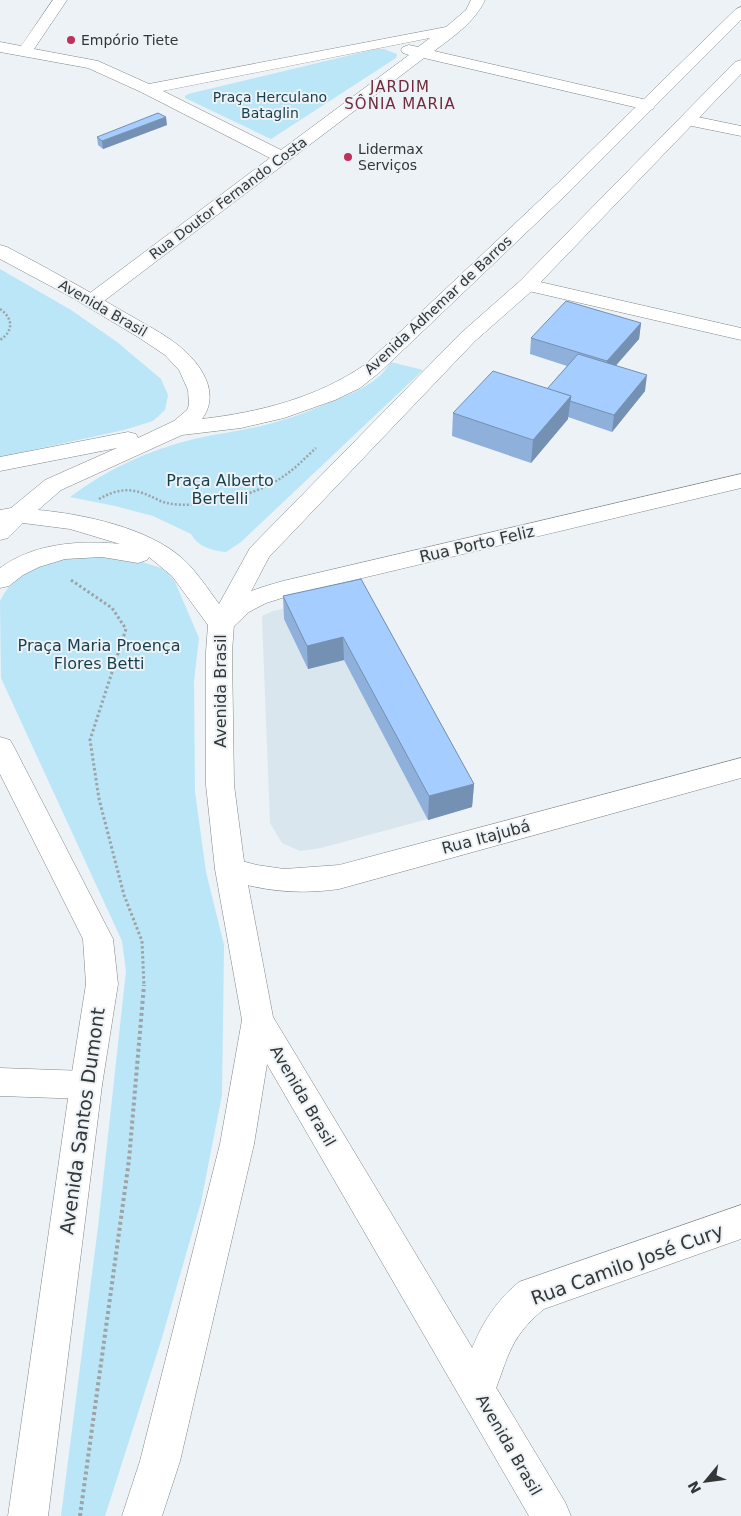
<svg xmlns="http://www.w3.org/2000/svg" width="741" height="1516" font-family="'DejaVu Sans',sans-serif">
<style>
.built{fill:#d9e6ed}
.green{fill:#bae6f8}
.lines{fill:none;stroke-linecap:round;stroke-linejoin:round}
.street-casing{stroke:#808688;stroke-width:1}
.secondary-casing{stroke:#808688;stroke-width:1}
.path-far2{stroke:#9ea3a5;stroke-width:2.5;stroke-dasharray:2 2;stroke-linecap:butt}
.path-far1{stroke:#9ea3a5;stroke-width:3;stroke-dasharray:2.5 2.5;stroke-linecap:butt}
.path{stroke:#9ea3a5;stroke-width:4;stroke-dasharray:3 3;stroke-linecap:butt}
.street{fill:#fff;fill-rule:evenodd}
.secondary{fill:#fff;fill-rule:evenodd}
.wall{fill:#8fb0db}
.shaded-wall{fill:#7490b2}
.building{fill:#a6cdff;stroke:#7490b2}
.poi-dot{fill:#bf305b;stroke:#ecf2f5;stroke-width:2}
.labels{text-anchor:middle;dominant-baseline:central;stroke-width:4;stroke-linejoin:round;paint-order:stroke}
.far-poi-label{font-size:14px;fill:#343738;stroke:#ecf2f5;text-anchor:start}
.far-park-label{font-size:14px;fill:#153f4e;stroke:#ecf2f5}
.far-street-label{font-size:14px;fill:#343738;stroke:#ecf2f5}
.far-neighbourhood-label{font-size:15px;letter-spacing:1px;fill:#712b3c;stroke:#ecf2f5}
.park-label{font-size:16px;fill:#153f4e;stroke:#ecf2f5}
.street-label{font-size:16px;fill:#343738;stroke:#ecf2f5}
.near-street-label{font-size:19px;fill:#343738;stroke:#ecf2f5}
</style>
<rect width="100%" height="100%" fill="#ecf2f5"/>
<!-- built -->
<polygon class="built" points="357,591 361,603 472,807 321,848 300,851 282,843 270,823 262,616 273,611"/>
<!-- green -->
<g class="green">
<polygon points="376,49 384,49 397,54 396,58 271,139 185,98 185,96 188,94"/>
<polygon points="0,269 71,310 117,342 161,379 168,395 165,410 153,421 124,430 0,457"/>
<path d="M391,362L423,370L241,542L226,552C213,551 198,547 191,534L153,516L115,506L70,497C107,469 149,450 194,439C221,433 249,430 276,422C295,417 314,409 333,401C356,392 378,383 391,362Z"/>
<path d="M103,555L136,560L161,568L169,574L175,582L199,638L194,681L195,792L206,872L224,945L222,1095L201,1202L161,1341L105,1516H61L98,1227L126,971L122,941L1,678L0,601C19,562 65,556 103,555Z"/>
</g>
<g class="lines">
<!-- street casing -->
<g class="street-casing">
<g id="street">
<path d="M53,0H67L34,49L98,61L149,84L446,27L466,10L471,0H485C474,23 454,36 434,51L647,100L653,101L655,105L653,109L647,110L424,58L100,304L93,306L86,304L83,300L86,296L270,158L141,92L88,68L0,52V42L21,46ZM430,38L418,47L409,45L403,47L401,50L403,53L409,55L281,150L163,91Z"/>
<polygon points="688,115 741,126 741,136 682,124 680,120 682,116"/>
<polygon points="527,279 741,328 741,340 520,289 517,285 520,281"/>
<path d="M741,474V488L295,594L266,603L249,612L230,630L221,632L212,630L208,624C225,597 255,589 283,581Z"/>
<path d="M741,758V778L339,889C297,895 260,891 220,877L215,869L220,861L230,858L257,865L284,869L339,865Z"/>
<polygon points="0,1068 86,1071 98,1075 102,1085 98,1095 86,1099 0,1096"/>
<path d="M741,1205V1239L544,1309C506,1340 508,1362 490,1403L477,1409L464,1403L458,1390C471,1347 483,1312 519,1282Z"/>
</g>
</g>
<!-- secondary casing -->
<g class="secondary-casing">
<g id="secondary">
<path d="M741,7V20L570,191L380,372L360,388L335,400L284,418L241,428L182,435L61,490L38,510C83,514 149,528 183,559C197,572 208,589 219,604L250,548L461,333L520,281L735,62L741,60V74L534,289L475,341L269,557L234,624L232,652L234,785L245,869L273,1017L565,1502L571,1516H529L267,1064L254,1144L180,1461L162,1516H122L140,1461L220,1144L242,1020L215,869L206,785V652L208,625L172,576L149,557L147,560L138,563L102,557L65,559L39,567L23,575L9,586L0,588V568C34,543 80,540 120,544L70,529L23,523L8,538L0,540V510L11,508L45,480L117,448L0,471V457L128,432L136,434L138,438L174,421L187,410L189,405L188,390L179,370L165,355L138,337L71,297L0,259V245L7,247C49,269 90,292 131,316C150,327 170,337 186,352C205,370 219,396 202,419C260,412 317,398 366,364L558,183L736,9Z"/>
<polygon points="0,737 10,740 14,747 113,939 118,984 102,1085 48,1516 8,1516 70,1085 86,984 83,939 0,774"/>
</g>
</g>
<!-- path-far2 -->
<g class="path-far2">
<path d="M0,309C13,318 14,331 0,340"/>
<path d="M99,499C117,489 130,487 150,496C155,498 161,502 167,503C199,510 254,496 281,478C294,470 305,458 316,448"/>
</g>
<!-- path-far1 -->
<polyline class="path-far1" points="71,580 112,608 126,629 90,740 99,799 124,895 142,941 144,986"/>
<!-- path -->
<polyline class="path" points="80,1516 129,1160 144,985"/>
<!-- street -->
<use href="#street" class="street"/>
<!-- secondary -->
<use href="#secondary" class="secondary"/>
</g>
<!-- wall -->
<g class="wall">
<polygon points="167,125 103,149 98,145 97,137"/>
<polygon points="641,323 639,339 616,365 645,391 612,432 568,417 568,419 531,463 452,436 453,413 547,389 567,366 530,354 531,338"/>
<polygon points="361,579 474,784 472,807 428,820 344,660 308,669 284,619 283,596"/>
</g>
<!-- shaded-wall -->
<g class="shaded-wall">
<polygon points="166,117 167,125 103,149 102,141"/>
<polygon points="641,323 639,339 605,378 607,361"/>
<polygon points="647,375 645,391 612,432 614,415"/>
<polygon points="571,396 568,419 531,463 533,440"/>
<polygon points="343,637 344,660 308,669 307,646"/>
<polygon points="474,784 472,807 428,820 429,796"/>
</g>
<!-- building -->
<g class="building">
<polygon points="158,113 166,117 102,141 97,137"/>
<polygon points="566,301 641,323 607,361 531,338"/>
<polygon points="578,354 647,375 614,415 570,401 571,396 547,389"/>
<polygon points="493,371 571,396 533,440 453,413"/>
<polygon points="361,579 474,784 429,796 343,637 307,646 283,596"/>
</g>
<!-- markers -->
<g class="poi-dot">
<circle cx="71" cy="40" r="5"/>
<circle cx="348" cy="157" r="5"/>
</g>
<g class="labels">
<!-- far-poi labels -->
<g class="far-poi-label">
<text x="81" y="40">Empório Tiete</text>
<text x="358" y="149">Lidermax<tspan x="358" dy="16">Serviços</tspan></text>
</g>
<!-- far-park labels -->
<g class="far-park-label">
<text x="270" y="97">Praça Herculano<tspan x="270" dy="16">Bataglin</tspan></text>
</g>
<!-- far-street labels -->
<g class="far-street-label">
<text transform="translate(228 198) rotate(-37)">Rua Doutor Fernando Costa</text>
<text transform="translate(438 305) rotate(-43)">Avenida Adhemar de Barros</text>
<text transform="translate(103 308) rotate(30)">Avenida Brasil</text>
</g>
<!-- far-neighbourhood labels -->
<g class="far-neighbourhood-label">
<text x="400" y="87">JARDIM<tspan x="400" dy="17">SÔNIA MARIA</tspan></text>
</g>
<!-- park labels -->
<g class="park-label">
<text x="220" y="480">Praça Alberto<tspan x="220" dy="18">Bertelli</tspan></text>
<text x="99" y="645">Praça Maria Proença<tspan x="99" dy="18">Flores Betti</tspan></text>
</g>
<!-- street labels -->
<g class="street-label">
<text transform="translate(477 544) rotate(-13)">Rua Porto Feliz</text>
<text transform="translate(220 691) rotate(-90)">Avenida Brasil</text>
<text transform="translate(486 837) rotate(-15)">Rua Itajubá</text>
<text transform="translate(303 1096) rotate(60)">Avenida Brasil</text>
<text transform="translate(509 1445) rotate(60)">Avenida Brasil</text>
</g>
<!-- near-street labels -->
<g class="near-street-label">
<text transform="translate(82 1121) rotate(-82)">Avenida Santos Dumont</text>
<text transform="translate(627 1264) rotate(-20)">Rua Camilo José Cury</text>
</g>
</g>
<!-- north arrow -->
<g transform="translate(706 1481) rotate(241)" stroke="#ecf2f5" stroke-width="4" paint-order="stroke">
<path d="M0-4L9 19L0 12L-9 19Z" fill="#343738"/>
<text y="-8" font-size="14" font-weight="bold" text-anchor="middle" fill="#343738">N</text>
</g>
</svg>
